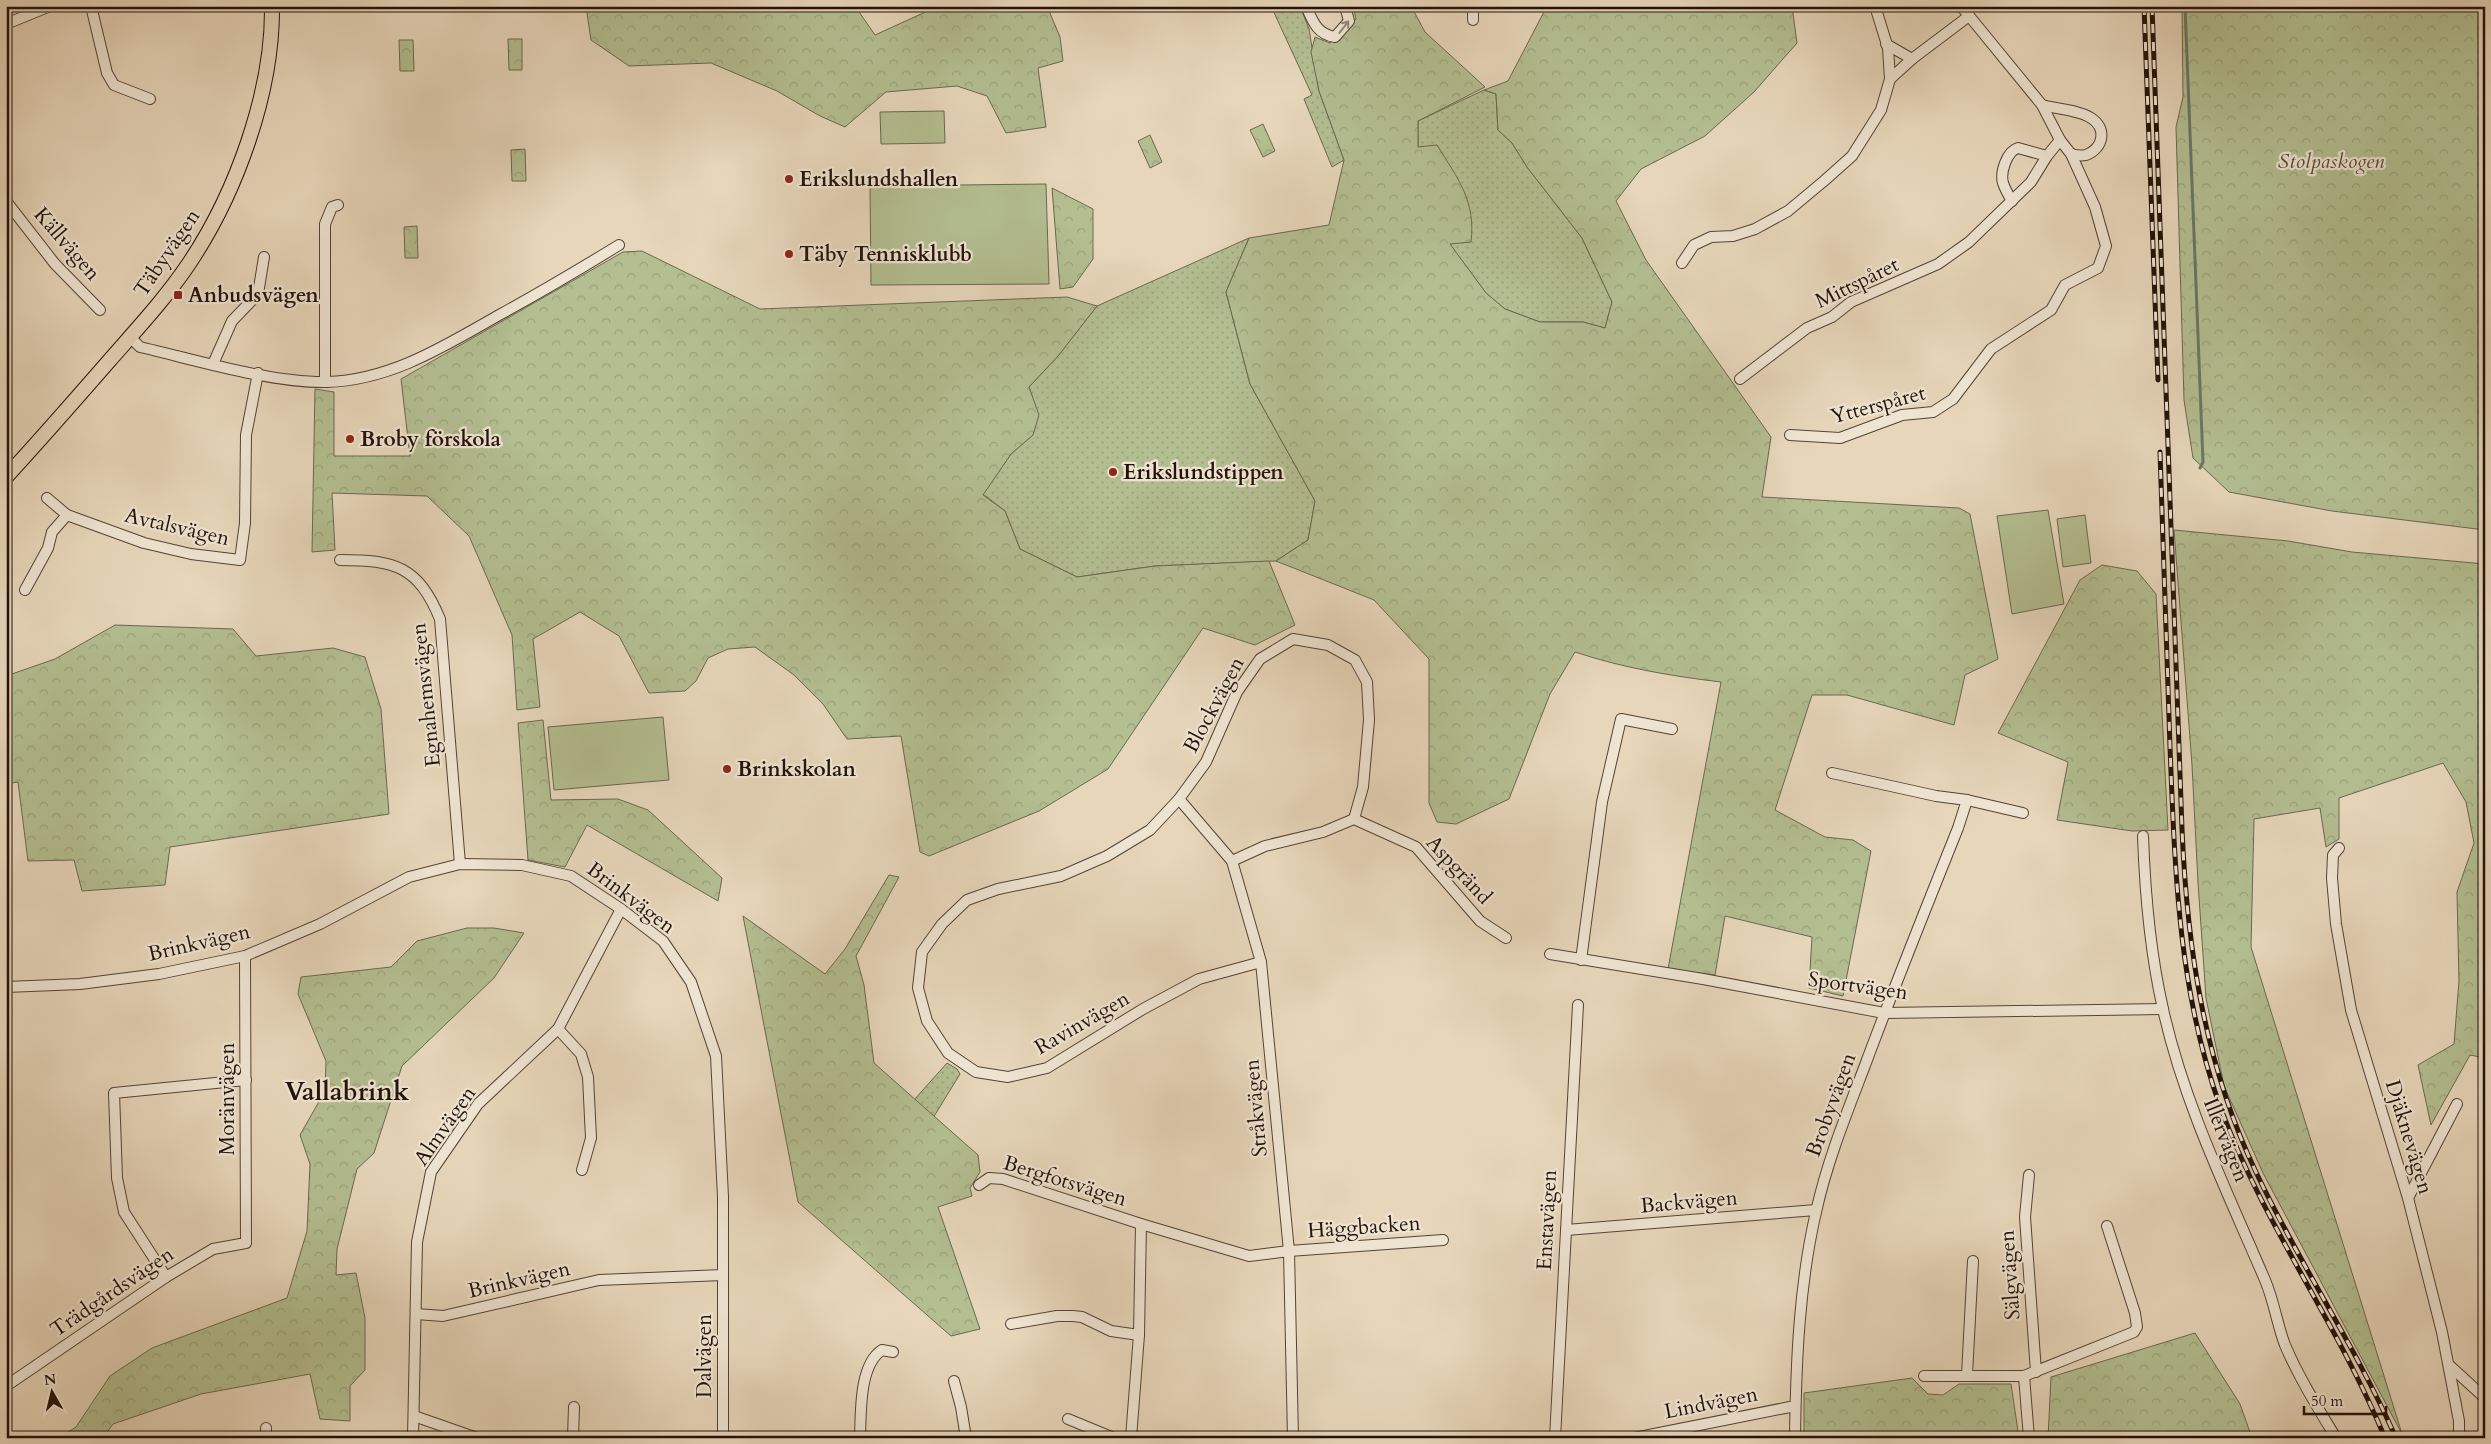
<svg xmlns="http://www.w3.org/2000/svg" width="2491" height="1444" font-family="Cardo,serif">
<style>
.grass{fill:url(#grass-dots);stroke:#6a684e}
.forest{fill:url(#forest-crowns);stroke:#6a684e}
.pitch{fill:#b3be91;stroke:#6a684e}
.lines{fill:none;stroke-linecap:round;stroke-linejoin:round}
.stream{stroke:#697769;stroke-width:3}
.minor-casing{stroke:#534336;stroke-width:12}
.major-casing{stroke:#22120a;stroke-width:16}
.minor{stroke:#efe4d2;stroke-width:10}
.major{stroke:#e7d6ba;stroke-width:14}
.rail-casing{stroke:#22120a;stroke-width:5}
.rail{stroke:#efe4d2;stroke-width:3;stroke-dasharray:9;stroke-linecap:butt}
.oneway{stroke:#938678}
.poi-dot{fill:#8f2418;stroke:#efe4d2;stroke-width:2}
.labels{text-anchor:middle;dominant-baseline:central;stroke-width:4.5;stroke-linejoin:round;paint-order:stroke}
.park-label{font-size:21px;font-style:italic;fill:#554e39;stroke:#efe4d2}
.poi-label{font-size:21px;font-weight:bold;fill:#22120a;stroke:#efe4d2;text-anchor:start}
.street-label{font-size:21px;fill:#22120a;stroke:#efe4d2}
.district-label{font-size:26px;font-weight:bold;fill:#22120a;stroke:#efe4d2}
</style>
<defs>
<pattern id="grass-dots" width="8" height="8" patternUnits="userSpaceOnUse" patternTransform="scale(1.25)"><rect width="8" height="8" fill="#b3be91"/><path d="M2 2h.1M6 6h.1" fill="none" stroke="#9aa27c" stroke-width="1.8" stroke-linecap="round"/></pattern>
<pattern id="forest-crowns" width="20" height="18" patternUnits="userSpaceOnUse" patternTransform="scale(1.25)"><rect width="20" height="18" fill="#b3be91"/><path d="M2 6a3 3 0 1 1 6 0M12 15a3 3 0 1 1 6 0" fill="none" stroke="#9aa27c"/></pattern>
</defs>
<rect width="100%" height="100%" fill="#e7d6ba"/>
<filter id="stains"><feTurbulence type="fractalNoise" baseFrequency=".004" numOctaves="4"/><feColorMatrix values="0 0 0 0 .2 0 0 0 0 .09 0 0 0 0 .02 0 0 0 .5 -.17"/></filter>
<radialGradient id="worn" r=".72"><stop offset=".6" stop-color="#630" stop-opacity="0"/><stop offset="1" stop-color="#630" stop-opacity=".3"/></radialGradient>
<!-- grass -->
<g class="grass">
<polygon points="1271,6 1300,6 1309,29 1319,91 1344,160 1332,167 1304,99 1312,95"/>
<polygon points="1484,90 1496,94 1498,130 1512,143 1527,167 1582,238 1612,302 1605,328 1583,322 1540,322 1505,309 1486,293 1449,243 1470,242 1418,147 1418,121"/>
<polygon points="1249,238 1226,292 1250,384 1315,501 1308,540 1276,561 1155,566 1077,577 1020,549 1005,511 983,494 1011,454 1033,435 1038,415 1029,387 1058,356 1097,306"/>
<polygon points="947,1063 957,1069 960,1074 933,1118 914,1100"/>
</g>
<!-- forest -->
<g class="forest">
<polygon points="586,6 855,6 875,35 932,9 944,6 1047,6 1060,37 1063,61 1038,68 1046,127 1006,133 987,96 957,86 886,92 845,127 820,116 777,91 711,63 629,66 591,40"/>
<path d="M1353,6H1411L1425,32L1485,87L1418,121V147L1437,145C1458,179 1476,201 1471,242L1450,244L1486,293L1505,309L1540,322H1583L1605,328L1612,302L1582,238L1527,167L1512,143L1498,130L1496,94L1484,90L1508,81L1547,6H1792L1797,43L1754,92L1705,136L1641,169L1616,201L1646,260L1771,437L1762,497L1959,508L1970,514L1998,659L1965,675L1954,725L1847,695H1812L1775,810L1825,837L1853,840L1871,851L1843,996L1809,988L1812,937L1725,916L1715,975L1668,969L1721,682C1671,676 1623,668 1575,652L1550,694L1509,799L1456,824L1437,822L1429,803V659L1374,600L1276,561L1308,540L1315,501L1250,384L1226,292L1249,238L1329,225L1344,160L1319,91L1311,52L1315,37L1330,43L1356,19Z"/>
<polygon points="2182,6 2485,6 2485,530 2332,511 2229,492 2193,458 2184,400 2176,127 2183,97"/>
<polygon points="508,39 522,39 522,70 509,70"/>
<polygon points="399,40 413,40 414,71 400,71"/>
<polygon points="1263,124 1275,151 1263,157 1250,130"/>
<polygon points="1150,135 1162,162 1150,168 1138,141"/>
<polygon points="525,149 526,181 512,181 511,150"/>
<polygon points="1052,188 1093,209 1093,259 1073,287 1060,289"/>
<polygon points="417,226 418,258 405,258 404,227"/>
<polygon points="642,251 760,309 1067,297 1097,306 1058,356 1029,387 1039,415 1033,435 1011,454 983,495 1005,511 1020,549 1077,577 1155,566 1269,561 1295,625 1255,645 1203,628 1108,769 1039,811 929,856 920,852 901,736 847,739 823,704 794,675 755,647 728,649 708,658 696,681 685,691 649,693 619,636 580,612 533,639 540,707 517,710 512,635 469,536 427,496 332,493 335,550 312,552 315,389 334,392 334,456 410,456 401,379 623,252"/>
<polygon points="2174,530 2288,541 2352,552 2485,564 2485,1058 2470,1055 2431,1125 2418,1065 2454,1044 2459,981 2457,892 2474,843 2466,802 2443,763 2339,798 2339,839 2326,847 2320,808 2254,819 2251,947 2402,1434 2263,1173 2224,1086 2206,998 2198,883 2192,765"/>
<polygon points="2102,565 2137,571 2156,594 2168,830 2132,831 2057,820 2068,762 1998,733 2080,580"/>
<polygon points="115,625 233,629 256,656 333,648 365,657 381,709 389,814 170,847 165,885 82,891 74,860 28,861 18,782 6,784 6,676 55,659"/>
<polygon points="543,720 551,800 618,799 648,810 722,878 718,901 587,825 565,867 528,860 518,723"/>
<polygon points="889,875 899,877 856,956 864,985 874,1063 978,1155 980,1172 970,1188 972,1196 938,1207 980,1329 951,1336 798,1202 743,916 825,974 845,949"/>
<polygon points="467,928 494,928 524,933 494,978 402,1066 374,1153 357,1169 337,1249 336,1275 356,1273 365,1318 365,1370 350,1386 350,1421 320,1419 310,1374 201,1394 113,1424 103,1438 59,1438 76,1427 110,1376 152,1348 287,1298 307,1231 310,1164 300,1135 325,1091 326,1061 298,994 301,977 391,967 417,941"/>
<polygon points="2195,1333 2240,1404 2252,1438 2048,1438 2051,1377"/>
<polygon points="1912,1378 1928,1394 1943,1395 1959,1384 2011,1384 2019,1438 1804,1438 1804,1393"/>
</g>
<!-- pitch -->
<g class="pitch">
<polygon points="944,111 945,143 881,144 880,112"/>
<polygon points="1046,184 1049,284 871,285 870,186"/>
<polygon points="2048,510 2064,604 2012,614 1997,516"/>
<polygon points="2085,515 2091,563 2063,567 2057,519"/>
<polygon points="663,717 669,780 554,790 548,727"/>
</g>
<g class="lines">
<!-- stream -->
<polyline class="stream" points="2185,6 2203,462 2200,468"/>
<!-- minor casing -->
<g class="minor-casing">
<g id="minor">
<polyline points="91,6 107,73 114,85 150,99"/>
<path d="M1306,6C1313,22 1317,34 1335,37L1349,21L1345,6"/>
<polyline points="1473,6 1473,20"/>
<polyline points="1875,6 1888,48 1890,79"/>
<polyline points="6,24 50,6"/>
<polyline points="1886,44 1912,59"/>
<path d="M2042,105C2056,109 2079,110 2091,118C2107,128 2104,148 2086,155C2082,156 2075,155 2071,154"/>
<polyline points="6,201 55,264 100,310"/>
<path d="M2012,201C2009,196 2005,189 2003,183C2000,172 2007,151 2018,148L2047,156"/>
<polyline points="1682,263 1694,245 1711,237 1733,236 1755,229 1788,211 1824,181 1852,156 1881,110 1890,79 1912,59 1969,16"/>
<path d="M130,337L140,347C196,360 271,383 327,382C392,380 446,345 501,314C541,292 580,269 619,245"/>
<polyline points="213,364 232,321 258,294 264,257"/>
<polyline points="1740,379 1807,328 1832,317 1851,302 1938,264 1969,242 2031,182 2047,156 2060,140"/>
<polyline points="325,382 325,224 332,207 338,205"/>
<polyline points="1790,435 1840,438 1902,415 1933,412 1953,399 1991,349 2051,310 2065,285 2098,268 2106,246 2095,207 2071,154 2060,140 2042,105 1961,6"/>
<polyline points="47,498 67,515 144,543 191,554 240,560 245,523 246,435 258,373"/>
<path d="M340,560C395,560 418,566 440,619L460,864"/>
<polyline points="25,590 48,548 52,532 67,515"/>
<polyline points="1179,799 1232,861 1261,962 1289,1251 1293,1438"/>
<polyline points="1967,800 2023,813"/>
<polyline points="1354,819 1416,847 1480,921 1506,938"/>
<path d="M2143,836C2145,894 2150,952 2163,1009C2184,1104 2227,1191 2265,1280C2274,1301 2277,1324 2285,1345C2299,1378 2318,1408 2336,1438"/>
<polyline points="2339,848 2333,855 2332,878 2336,924 2351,1010 2408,1198 2442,1332 2459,1421 2459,1438"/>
<polyline points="1232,861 1265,846 1323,832 1354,819"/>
<polyline points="1550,954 1703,979 1884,1013 2163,1009"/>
<polyline points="1581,960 1602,802 1621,719 1672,729"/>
<polyline points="1261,962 1199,979 1143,1009 1047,1068 1008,1077 976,1072 948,1053 927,1021 918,988 922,952 942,924 967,900 998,889 1061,876 1107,856 1150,830 1179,799 1206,762 1237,692 1260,659 1293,639 1328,645 1355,660 1367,682 1369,720 1363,787 1354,819"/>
<polyline points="6,987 80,984 159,974 245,956 320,924 409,877 460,864 522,865 571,876 621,909 663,941 691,982 716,1056 723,1197 723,1275 599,1280 443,1316 416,1314"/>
<polyline points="558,1029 581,1054 588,1077 591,1138 582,1170"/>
<polyline points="2029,1175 2025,1217 2036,1372"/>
<polyline points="979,1185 989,1178 1003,1179 1141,1224 1249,1256 1289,1251 1443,1240"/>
<polyline points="2408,1198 2457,1104"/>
<polyline points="1566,1230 1816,1210"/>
<polyline points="166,1277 124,1212 117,1178 114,1093 246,1080"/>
<polyline points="1011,1324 1057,1316 1073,1316 1082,1317 1111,1331 1139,1335"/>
<polyline points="2450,1366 2485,1398"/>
<polyline points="1967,1375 1973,1261"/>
<polyline points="1924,1376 2024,1376 2134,1332 2137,1327 2135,1313 2107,1226"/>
<polyline points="2024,1376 2029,1438"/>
<polyline points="954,1381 961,1407 966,1438"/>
<polyline points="6,1386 166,1277 213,1249 246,1243 245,956"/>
<polyline points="414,1416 477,1438"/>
<polyline points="1068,1419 1114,1438"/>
<polyline points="266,1438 266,1428"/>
<polyline points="413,1438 417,1242 431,1172 478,1104 558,1029 621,909"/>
<polyline points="573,1438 574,1407"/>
<polyline points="723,1438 723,1275"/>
<path d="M860,1438C861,1412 859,1365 882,1350L893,1352"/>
<polyline points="1131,1438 1139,1335 1141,1224"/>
<polyline points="1555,1438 1578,1005"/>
<polyline points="1634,1438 1795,1406"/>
<path d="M1795,1438C1796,1363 1799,1285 1816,1212C1827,1162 1846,1115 1864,1068C1894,987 1926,908 1958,828L1967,800L1936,796L1832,773"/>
</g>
</g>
<!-- major casing -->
<g class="major-casing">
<path id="major" d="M6,477C41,439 75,400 109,361C136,330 165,299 188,265C236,194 273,92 272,6"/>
</g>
<!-- minor -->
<use href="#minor" class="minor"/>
<!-- major -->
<use href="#major" class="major"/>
<!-- rail casing -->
<g class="rail-casing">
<g id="rail">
<polyline points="2144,6 2158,380"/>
<path d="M2152,6L2182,829C2187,947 2204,1062 2255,1170C2298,1262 2355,1345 2396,1438"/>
<path d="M2160,452C2163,550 2167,649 2170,747C2175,871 2178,991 2221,1109C2264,1225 2338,1324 2385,1438"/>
</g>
</g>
<!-- rail -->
<use href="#rail" class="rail"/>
</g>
<!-- one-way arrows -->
<defs><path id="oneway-shaft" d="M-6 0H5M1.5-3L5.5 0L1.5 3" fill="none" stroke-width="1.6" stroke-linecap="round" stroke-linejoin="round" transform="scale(1.25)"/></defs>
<use class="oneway" href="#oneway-shaft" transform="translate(1344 27) rotate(-52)"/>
<!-- markers -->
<g class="poi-dot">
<circle cx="789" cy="179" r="5"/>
<circle cx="789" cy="254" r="5"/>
<rect x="173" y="290" width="10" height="10" rx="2.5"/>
<circle cx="350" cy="439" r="5"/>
<circle cx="1113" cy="472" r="5"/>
<circle cx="727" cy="769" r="5"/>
</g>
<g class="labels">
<!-- park labels -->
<g class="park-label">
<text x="2331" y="161">Stolpaskogen</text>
</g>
<!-- poi labels -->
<g class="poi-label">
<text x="799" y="179">Erikslundshallen</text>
<text x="799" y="254">Täby Tennisklubb</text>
<text x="188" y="295">Anbudsvägen</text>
<text x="360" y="439">Broby förskola</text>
<text x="1123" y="472">Erikslundstippen</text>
<text x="737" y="769">Brinkskolan</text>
</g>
<!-- street labels -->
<g class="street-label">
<text transform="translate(67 244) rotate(49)">Källvägen</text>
<text transform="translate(167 253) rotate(-56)">Täbyvägen</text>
<text transform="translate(1857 283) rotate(-26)">Mittspåret</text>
<text transform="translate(1878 405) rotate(-15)">Ytterspåret</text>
<text transform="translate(177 527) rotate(13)">Avtalsvägen</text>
<text transform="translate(426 695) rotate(-96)">Egnahemsvägen</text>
<text transform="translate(1214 705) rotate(-62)">Blockvägen</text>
<text transform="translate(1459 870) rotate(47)">Aspgränd</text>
<text transform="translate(631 898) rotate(37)">Brinkvägen</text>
<text transform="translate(199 943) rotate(-13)">Brinkvägen</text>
<text transform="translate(1858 986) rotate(8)">Sportvägen</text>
<text transform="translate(1082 1023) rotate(-30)">Ravinvägen</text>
<text transform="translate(227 1099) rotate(-90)">Moränvägen</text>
<text transform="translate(1831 1105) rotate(-70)">Brobyvägen</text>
<text transform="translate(1256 1108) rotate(-95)">Stråkvägen</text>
<text transform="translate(445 1126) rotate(-55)">Almvägen</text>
<text transform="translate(2409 1137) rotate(73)">Djäknevägen</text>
<text transform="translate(2226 1140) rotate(68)">Illervägen</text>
<text transform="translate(1065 1181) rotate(17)">Bergfotsvägen</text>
<text transform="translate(1689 1202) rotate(-5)">Backvägen</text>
<text transform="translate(1547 1220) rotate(-87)">Enstavägen</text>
<text transform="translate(1364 1227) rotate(-4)">Häggbacken</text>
<text transform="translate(2010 1275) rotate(-94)">Sälgvägen</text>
<text transform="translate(519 1280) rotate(-13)">Brinkvägen</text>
<text transform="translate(112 1292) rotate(-34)">Trädgårdsvägen</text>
<text transform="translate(704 1356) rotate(-90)">Dalvägen</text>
<text transform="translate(1711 1403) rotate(-11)">Lindvägen</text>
</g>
<!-- district labels -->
<g class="district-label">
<text x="347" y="1091">Vallabrink</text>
</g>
</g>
<!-- margin -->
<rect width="2491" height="1444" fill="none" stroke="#e7d6ba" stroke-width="25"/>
<rect x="8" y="8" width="2476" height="1429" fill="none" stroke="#22120a" stroke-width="2.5"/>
<rect x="12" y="12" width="2466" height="1419" fill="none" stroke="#22120a"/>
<!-- north arrow -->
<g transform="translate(52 1392) rotate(352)" stroke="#efe4d2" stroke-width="4" paint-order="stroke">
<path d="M0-4L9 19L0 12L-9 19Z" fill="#22120a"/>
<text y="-8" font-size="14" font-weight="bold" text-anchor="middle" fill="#22120a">N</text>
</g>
<!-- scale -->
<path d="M2304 1406v8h82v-8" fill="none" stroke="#22120a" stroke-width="2.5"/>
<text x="2311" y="1406" font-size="15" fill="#22120a" stroke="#efe4d2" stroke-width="4" paint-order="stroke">50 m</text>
<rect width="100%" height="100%" filter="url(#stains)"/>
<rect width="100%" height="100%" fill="url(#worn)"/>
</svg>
